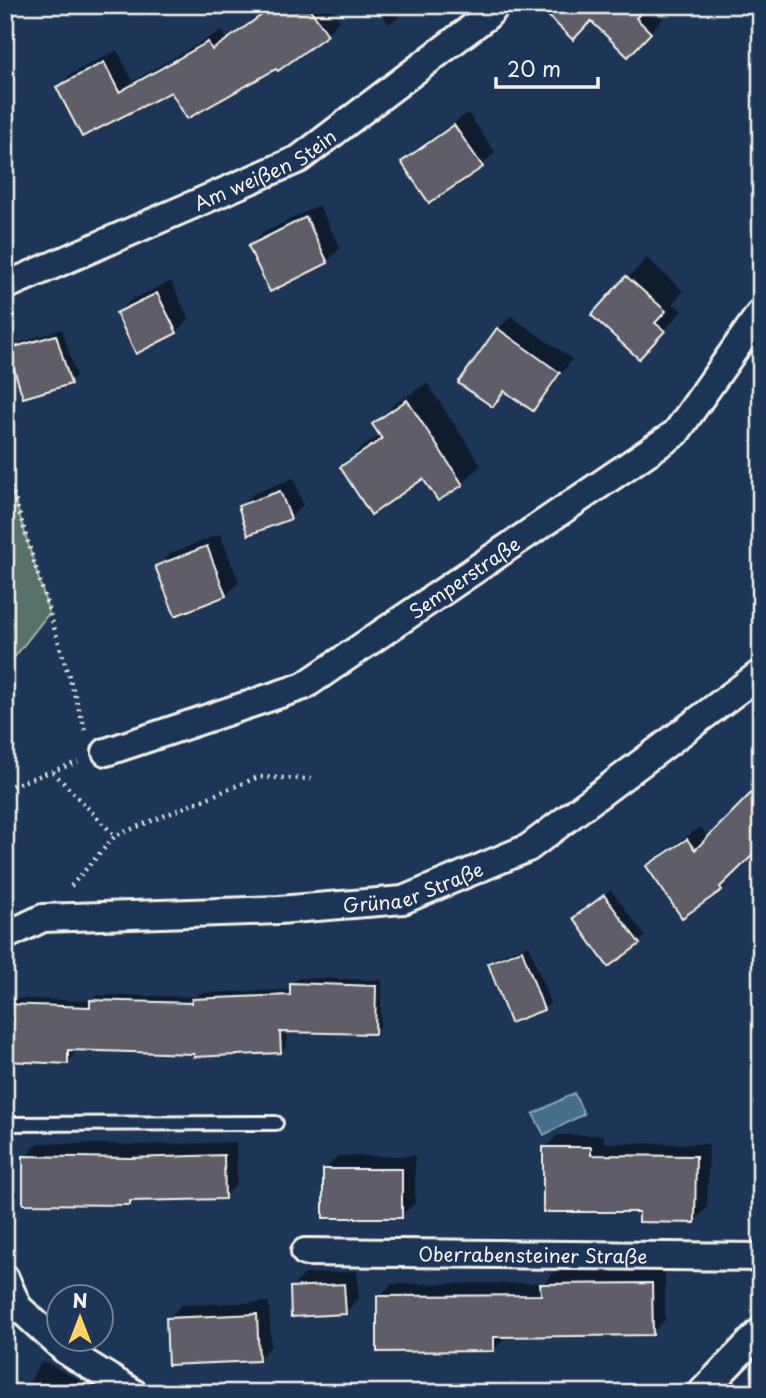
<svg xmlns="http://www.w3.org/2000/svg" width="766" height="1398" font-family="'Playpen Sans',sans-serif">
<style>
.green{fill:#596f6b;stroke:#a6b0aa;stroke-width:2}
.water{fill:#446e8b;stroke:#8aa2b0;stroke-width:2}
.shadow{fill:#0007}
.building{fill:#5e5d68;stroke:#f4f1e8;stroke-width:2}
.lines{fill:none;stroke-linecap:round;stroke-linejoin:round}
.service-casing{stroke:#f4f1e8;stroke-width:18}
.minor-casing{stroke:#f4f1e8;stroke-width:32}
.path{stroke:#f4f1e8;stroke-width:4.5;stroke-dasharray:2 5;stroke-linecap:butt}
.service{stroke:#1d3557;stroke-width:12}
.minor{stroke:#1d3557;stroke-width:26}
.labels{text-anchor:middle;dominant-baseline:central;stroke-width:5;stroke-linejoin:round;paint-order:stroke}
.street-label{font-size:19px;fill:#f4f1e8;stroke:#1d3557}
</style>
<rect width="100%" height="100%" fill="#1d3557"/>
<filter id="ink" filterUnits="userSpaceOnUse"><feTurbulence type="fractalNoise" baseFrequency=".0143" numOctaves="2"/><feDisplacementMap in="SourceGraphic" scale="14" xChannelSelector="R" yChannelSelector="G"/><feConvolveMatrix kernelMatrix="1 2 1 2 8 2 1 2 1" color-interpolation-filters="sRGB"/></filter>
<g filter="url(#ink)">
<!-- green -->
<polygon class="green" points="5,467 49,613 5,669"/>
<!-- water -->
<polygon class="water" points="574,1093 584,1114 544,1135 533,1114"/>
<!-- shadow -->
<g class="shadow">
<polygon points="273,5 329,5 340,20 327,33 278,68 172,90 82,135 58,87 71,74 117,50 133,81 222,30 226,38"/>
<polygon points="374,5 414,5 389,24"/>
<polygon points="565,5 649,5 663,19 628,54 592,19"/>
<polygon points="468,113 495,152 482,165 430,201 403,162 416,149"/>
<polygon points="319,205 340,248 327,262 250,246 263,233"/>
<polygon points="647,258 683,291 673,303 682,311 658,338 593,315"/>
<polygon points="171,281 189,319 176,332 118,313 131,300"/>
<polygon points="511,316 572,359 546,396 532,409 507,391 493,405 498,329"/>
<polygon points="62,329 76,376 70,382 10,350 17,343"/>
<polygon points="427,383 481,465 462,484 342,467 361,448 381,435 374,424 393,405"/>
<polygon points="294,478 303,505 290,518 240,507 253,494"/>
<polygon points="220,534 239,582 226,595 158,566 171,553"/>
<polygon points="701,827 734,875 721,889 682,916 649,866 662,853"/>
<polygon points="611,890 645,936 639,943 581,912"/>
<polygon points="529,945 550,1003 543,1009 490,963 496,957"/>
<polygon points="298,978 382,980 380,1026 374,1032 286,1030 287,1045 281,1052 196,1052 74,1048 73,1056 67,1062 5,1060 5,998 91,1001 98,995 196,997 200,993 292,990 292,984"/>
<polygon points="558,1135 604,1135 604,1143 709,1144 707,1208 694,1221 640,1210 545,1148"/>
<polygon points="236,1142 237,1184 224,1197 133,1200 129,1204 25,1157 39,1143 144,1145"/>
<polygon points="338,1156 415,1156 415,1203 401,1216 325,1169"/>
<polygon points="665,1270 665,1320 652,1333 507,1336 494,1350 378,1297 392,1284 544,1283 555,1271"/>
<polygon points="357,1271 359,1299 345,1312 291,1288 305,1274"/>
<polygon points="269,1302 271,1346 258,1360 168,1319 181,1305"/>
<polygon points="43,1361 81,1381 75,1393 24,1393 37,1368"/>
</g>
<!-- building -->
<g class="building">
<polygon points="276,5 307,5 328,35 278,71 276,69 187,119 171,92 82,137 56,87 104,62 119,92 208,42 212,50"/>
<polygon points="537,5 648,5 636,18 651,33 628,57 591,21 573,40"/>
<polygon points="454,125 483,167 429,203 401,162"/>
<polygon points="306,217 328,263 270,292 248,246"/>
<polygon points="626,276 666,311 655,323 665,331 639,359 591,315"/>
<polygon points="157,293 177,333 136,354 116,313"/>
<polygon points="497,328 560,373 533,411 504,391 493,407 458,383"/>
<polygon points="56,335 71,384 23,398 8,349"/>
<polygon points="407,400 463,485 438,501 423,479 371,515 340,467 382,439 372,424"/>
<polygon points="280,491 291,519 248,535 238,506"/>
<polygon points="207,546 226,596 175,616 155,566"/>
<polygon points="761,783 761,847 720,887 722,890 682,918 646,866 687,839 695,850"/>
<polygon points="604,895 640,944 608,967 573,918"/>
<polygon points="522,950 544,1010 510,1023 488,963"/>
<polygon points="290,983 376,986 375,1034 280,1032 281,1053 194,1057 194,1054 68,1050 68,1064 5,1061 5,1004 90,1007 90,1000 192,1003 192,999 290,995"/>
<polygon points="543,1147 591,1147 591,1155 696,1156 695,1223 639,1222 639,1212 543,1212"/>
<polygon points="224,1155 225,1199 130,1201 130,1205 23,1204 23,1156 130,1158"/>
<rect x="323" y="1169" width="79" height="49"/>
<polygon points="652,1283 653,1335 494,1337 494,1351 377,1352 377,1296 541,1295 540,1284"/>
<polygon points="344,1284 346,1314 291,1317 290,1287"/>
<polygon points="257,1314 259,1361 168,1365 166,1318"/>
</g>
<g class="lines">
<!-- service casing -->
<g class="service-casing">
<polyline id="service" points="5,1124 276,1123"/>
</g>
<!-- minor casing -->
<g class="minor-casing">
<g id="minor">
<path id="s1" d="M5,286L299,159L487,16L497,5"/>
<path id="s2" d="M106,752L304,686L676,433L761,312"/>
<path id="s3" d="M5,936L43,918L279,910L403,900L528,848L761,673"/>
<path id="s4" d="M305,1252L761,1257"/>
<polyline points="5,1278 18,1307 66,1351 134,1393"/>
<polyline points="701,1393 761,1331"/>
</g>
</g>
<!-- path -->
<g class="path">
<polyline points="5,467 86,732"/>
<polyline points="53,772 115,836"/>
<polyline points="5,788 78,762"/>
<polyline points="71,886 115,836 258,777 311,779"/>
</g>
<!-- service -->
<use href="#service" class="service"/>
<!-- minor -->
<use href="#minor" class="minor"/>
</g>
</g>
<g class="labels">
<!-- street labels -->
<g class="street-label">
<text stroke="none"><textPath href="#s1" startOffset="285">Am weißen Stein</textPath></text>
<text stroke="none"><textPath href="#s2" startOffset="402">Semperstraße</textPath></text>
<text stroke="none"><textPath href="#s3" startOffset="415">Grünaer Straße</textPath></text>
<text stroke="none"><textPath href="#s4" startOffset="228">Oberrabensteiner Straße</textPath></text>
</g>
</g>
<!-- margin -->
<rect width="766" height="1398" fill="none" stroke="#1d3557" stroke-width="28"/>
<rect x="14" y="14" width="738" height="1370" fill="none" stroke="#f4f1e8" stroke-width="2.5" filter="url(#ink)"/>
<!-- north arrow -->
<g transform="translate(80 1318)"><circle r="33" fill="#1d3557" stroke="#738091" stroke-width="2"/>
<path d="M0-5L12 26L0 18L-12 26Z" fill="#ffd166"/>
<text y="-10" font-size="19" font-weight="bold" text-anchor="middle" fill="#f4f1e8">N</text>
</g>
<!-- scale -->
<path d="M496 77v10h102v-10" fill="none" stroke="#f4f1e8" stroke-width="3.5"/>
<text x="507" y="77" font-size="21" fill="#f4f1e8" stroke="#1d3557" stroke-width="5" paint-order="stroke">20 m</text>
</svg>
